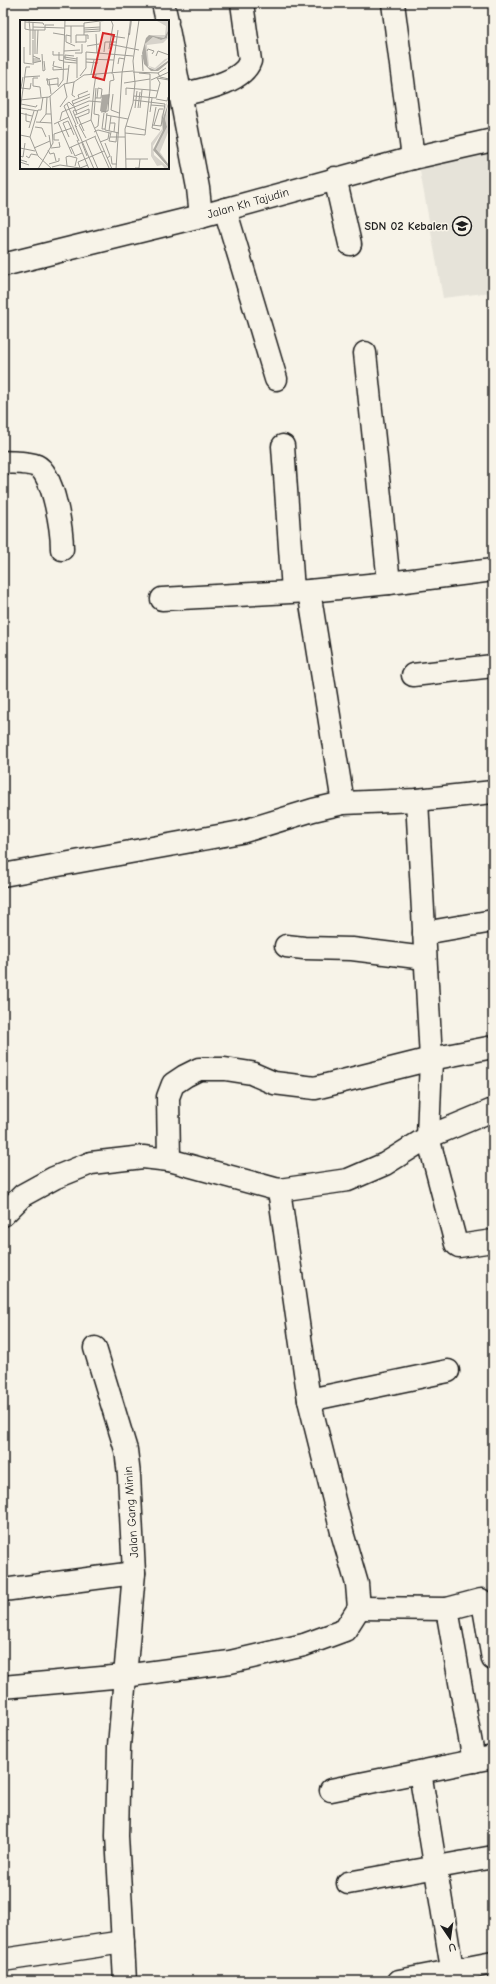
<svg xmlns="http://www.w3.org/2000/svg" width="496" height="1984" font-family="'Comic Neue',sans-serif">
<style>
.built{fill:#e6e3d9}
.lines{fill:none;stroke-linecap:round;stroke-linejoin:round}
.minor-casing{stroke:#1c1c1c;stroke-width:25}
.minor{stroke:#f7f3e8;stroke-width:22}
.labels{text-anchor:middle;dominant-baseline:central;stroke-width:3;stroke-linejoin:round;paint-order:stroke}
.street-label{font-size:12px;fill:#1c1c1c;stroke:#f7f3e8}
.poi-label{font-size:12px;font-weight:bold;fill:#1c1c1c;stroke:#f7f3e8;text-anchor:end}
.inset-river{fill:none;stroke:#aca9a2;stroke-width:2}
.inset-road{fill:none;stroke:#9f9d96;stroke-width:1}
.view{fill:#d62828;fill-opacity:0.15;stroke:#d62828;stroke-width:2}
.inset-edge{fill:none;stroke:#1c1c1c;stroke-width:2}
</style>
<rect width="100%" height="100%" fill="#f7f3e8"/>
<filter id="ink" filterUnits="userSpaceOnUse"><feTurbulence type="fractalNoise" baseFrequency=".025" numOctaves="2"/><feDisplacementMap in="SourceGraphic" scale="8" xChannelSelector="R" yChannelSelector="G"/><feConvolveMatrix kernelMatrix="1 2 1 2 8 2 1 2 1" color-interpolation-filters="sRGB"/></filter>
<g filter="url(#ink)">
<!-- built -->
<polygon class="built" points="493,142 493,292 443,298 418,160"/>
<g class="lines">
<!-- minor casing -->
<g class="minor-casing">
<g id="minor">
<polyline points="163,3 167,21"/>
<polyline points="393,3 413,158"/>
<polyline points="168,29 198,188 201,216"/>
<path d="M180,95C200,90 243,83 250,61L242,3"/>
<polyline points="335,178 350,244"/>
<polyline points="225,209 276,379"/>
<polyline points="3,265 201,216 413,158 493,140"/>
<polyline points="365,353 389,583"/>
<polyline points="283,446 293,591"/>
<path d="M3,462C13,463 28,462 37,466C54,474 62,532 62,549"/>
<polyline points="309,591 343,803"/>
<polyline points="162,599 309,591 389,583 493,570"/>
<polyline points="413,675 493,666"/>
<polyline points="417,800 431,1059 428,1137 456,1244 459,1246 493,1241"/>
<polyline points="3,875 241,832 313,810 343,803 417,800 493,792"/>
<polyline points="424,933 493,921"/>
<polyline points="286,946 304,948 352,949 425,958"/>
<polyline points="169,1160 168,1097 173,1084 185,1076 199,1069 225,1069 251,1073 274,1083 315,1088 431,1059 493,1047"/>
<polyline points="3,1215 23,1195 54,1178 91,1163 143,1157 169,1160 279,1190 348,1180 385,1164 428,1137 493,1110"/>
<polyline points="95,1348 126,1450 129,1475 134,1573 119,1746 117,1836 125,1981"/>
<polyline points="309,1400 448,1371"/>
<polyline points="3,1590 134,1573"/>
<polyline points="359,1608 447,1609 481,1600 483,1602 493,1659"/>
<polyline points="447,1609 474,1761"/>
<polyline points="3,1687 124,1676 230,1662 304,1645 345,1630 359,1608 357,1584 343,1536 309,1400 279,1190"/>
<polyline points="420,1772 454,1981"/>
<polyline points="331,1790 493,1757"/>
<polyline points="348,1883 493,1857"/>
<polyline points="3,1960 123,1942"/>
<polyline points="399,1981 493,1963"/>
</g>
</g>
<!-- minor -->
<use href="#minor" class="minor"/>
</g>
</g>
<!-- icons -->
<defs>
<g id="school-ring" transform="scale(1)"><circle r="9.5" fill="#f7f3e8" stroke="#1c1c1c" stroke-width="1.5"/><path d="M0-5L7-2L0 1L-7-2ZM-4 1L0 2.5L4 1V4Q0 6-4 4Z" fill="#1c1c1c"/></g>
</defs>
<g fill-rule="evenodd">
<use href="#school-ring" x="462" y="226"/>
</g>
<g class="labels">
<!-- street labels -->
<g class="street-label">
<text transform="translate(248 203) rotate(-16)">Jalan Kh Tajudin</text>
<text transform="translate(131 1512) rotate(-94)">Jalan Gang Minin</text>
</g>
<!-- poi labels -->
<g class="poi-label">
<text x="448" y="226">SDN 02 Kebalen</text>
</g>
</g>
<!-- overview -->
<g transform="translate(20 20)">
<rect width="149" height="149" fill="#f7f3e8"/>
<path d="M137,1H149L148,11L144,18L129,15H145L146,6ZM133,17L141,20L149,17L143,23L127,25L129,46L135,48L145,39L149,38L135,50L126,45L124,33L125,24ZM149,77L142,101L143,110L133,126L134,135L149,148L145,149L142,145L137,146L131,136V123L142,109L141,97ZM149,85V110L140,132L149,145L136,129L147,107L145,99Z" fill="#d7d3cb"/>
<path d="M149,9L147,18L141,20L133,17L125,24L128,47L135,50L149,40V42L138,51H131L124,44L122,33L126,18L129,15L144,18ZM90,74L86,93L80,91L82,75ZM149,81L145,99L147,107L136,129L149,145V148L133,130L143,110L142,101Z" fill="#aca9a2"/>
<path class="inset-river" d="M109,15L111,0"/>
<path class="inset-road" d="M5,0V9L10,10V35M9,0L10,10H25V5H34M5,2L23,3L24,5M45,6H64M13,7L44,8M64,8L80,7M64,10L80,9M64,12L80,11V2M33,13L45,15M76,14L77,33M64,15V3L88,0M51,16L46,15V22L55,26M91,16L105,18M13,19V2M13,20V45M56,22H66V15M51,23V6M56,23V15H68V19M89,24L119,30M67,26L79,24M4,27V43L12,44M89,29L93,5L91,0M33,31V35H43M44,31L60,30M127,31L128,29L134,31L132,34M39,32V40L44,41M84,32L85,22H97M55,33H62V24M15,34V10M17,34L18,10M22,34L23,51L25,50L24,41M122,35L123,51M54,36L45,35V39L57,41M136,36L138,31L149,35M44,37L57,39M13,39H20L13,36M66,39L94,40M13,41H21L13,43M34,41L33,46L42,48M44,42L57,43M66,42L78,43M98,44L99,38L105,39M33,47V50L48,49M113,52L138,53L146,48M119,53L130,54V70L138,71M138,53L140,57L149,59M71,54L74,40M92,54L98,10M60,56L66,48V32L113,36M3,57L1,68L10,69L11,63M5,57L20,56M18,58H13V66L20,67L21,77M27,58L28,65L38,64M57,58V37M137,58L149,60M26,60L38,58V66M29,60L31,74M131,60L149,52M54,62L52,75L55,77M47,63L49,45M104,63L130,59M38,67L43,60L45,0M74,68L71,100L92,149M74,68L76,54M93,74L91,90L99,93M114,76L136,78L140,63L137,58M59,78L58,75L68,71M75,78H81L82,69M77,78L78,68L82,69M136,79L147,81L148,77M0,80L29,77L44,64L54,62L64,55L113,51M113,80L145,84L141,106L132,105M1,84L16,87L17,85M47,84L56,105M53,84L70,77M131,85L144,86M53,86L49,82L44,86L59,121M40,87L47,77L44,64M136,87L132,108L140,110M1,88L18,91M115,88L117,71M118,88L120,72M120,88L122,70M55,90L53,91L58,104M0,91L6,47H10M55,91L69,85M81,92L88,91L90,61L94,60L93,54M130,92L132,78M0,93L12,96M6,93V101L10,102M84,93L82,109H85M87,93L85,110L99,113M26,94L27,77M57,94L52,81L70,74M74,94L76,68M74,94L79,95L78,106L75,108M55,95L69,89V93L56,98M86,95L108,99M58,97L64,111M40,100L42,92L69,81L81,82M16,102L32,103M20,102L26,94H31M38,102L52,134M90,103H95L94,112M34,104L49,97M59,105L66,118M59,105L71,100M134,105L139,89H143M106,106L125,110M15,107L22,108L26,117M57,107L55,105L74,149M9,108L14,91M89,111L91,96M74,112L78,110L90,113M91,112L89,121L96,122L97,112M105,113L125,115L130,70L106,68V75M0,115L10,117L18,136L32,149M29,115L31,127M10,117L18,90H21L23,77M49,117L43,103L48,101L54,115M75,117L89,148M90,117H105M39,120H34V114L52,108M57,120L69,149M66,121L78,149M80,122L88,119L89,113M62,123L67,136M85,123L90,136L87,138M51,127L55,136L62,133M0,128L15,131M14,128L30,121M31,128L40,127L39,122M49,128L76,116M28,130L30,134L34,133L36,141M0,136L3,137L5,123M6,136L9,138L11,134L17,135M91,136L92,144H97M106,139H128M7,142L1,140L0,142L9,145M29,144L39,141V138M68,145L60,148L58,142L84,131M47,146L46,137L49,136L57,138L55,146M32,147L40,145L60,148M115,148H119L120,139M18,149L33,123L30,76M96,149L102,53L109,13M106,149L105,109L113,83L115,63L113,41L119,0"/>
<path class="view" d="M83,13L94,15L84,60L73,57Z"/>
<rect width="149" height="149" class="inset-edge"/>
</g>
<!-- margin -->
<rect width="496" height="1984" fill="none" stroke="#f7f3e8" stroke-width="16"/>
<rect x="8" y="8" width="480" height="1968" fill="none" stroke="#1c1c1c" stroke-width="1.5" filter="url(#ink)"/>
<!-- north arrow -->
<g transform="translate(450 1938) rotate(167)" stroke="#f7f3e8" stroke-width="3" paint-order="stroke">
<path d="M0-3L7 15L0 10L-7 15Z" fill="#1c1c1c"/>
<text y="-6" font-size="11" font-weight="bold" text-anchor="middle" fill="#1c1c1c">U</text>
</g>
</svg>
